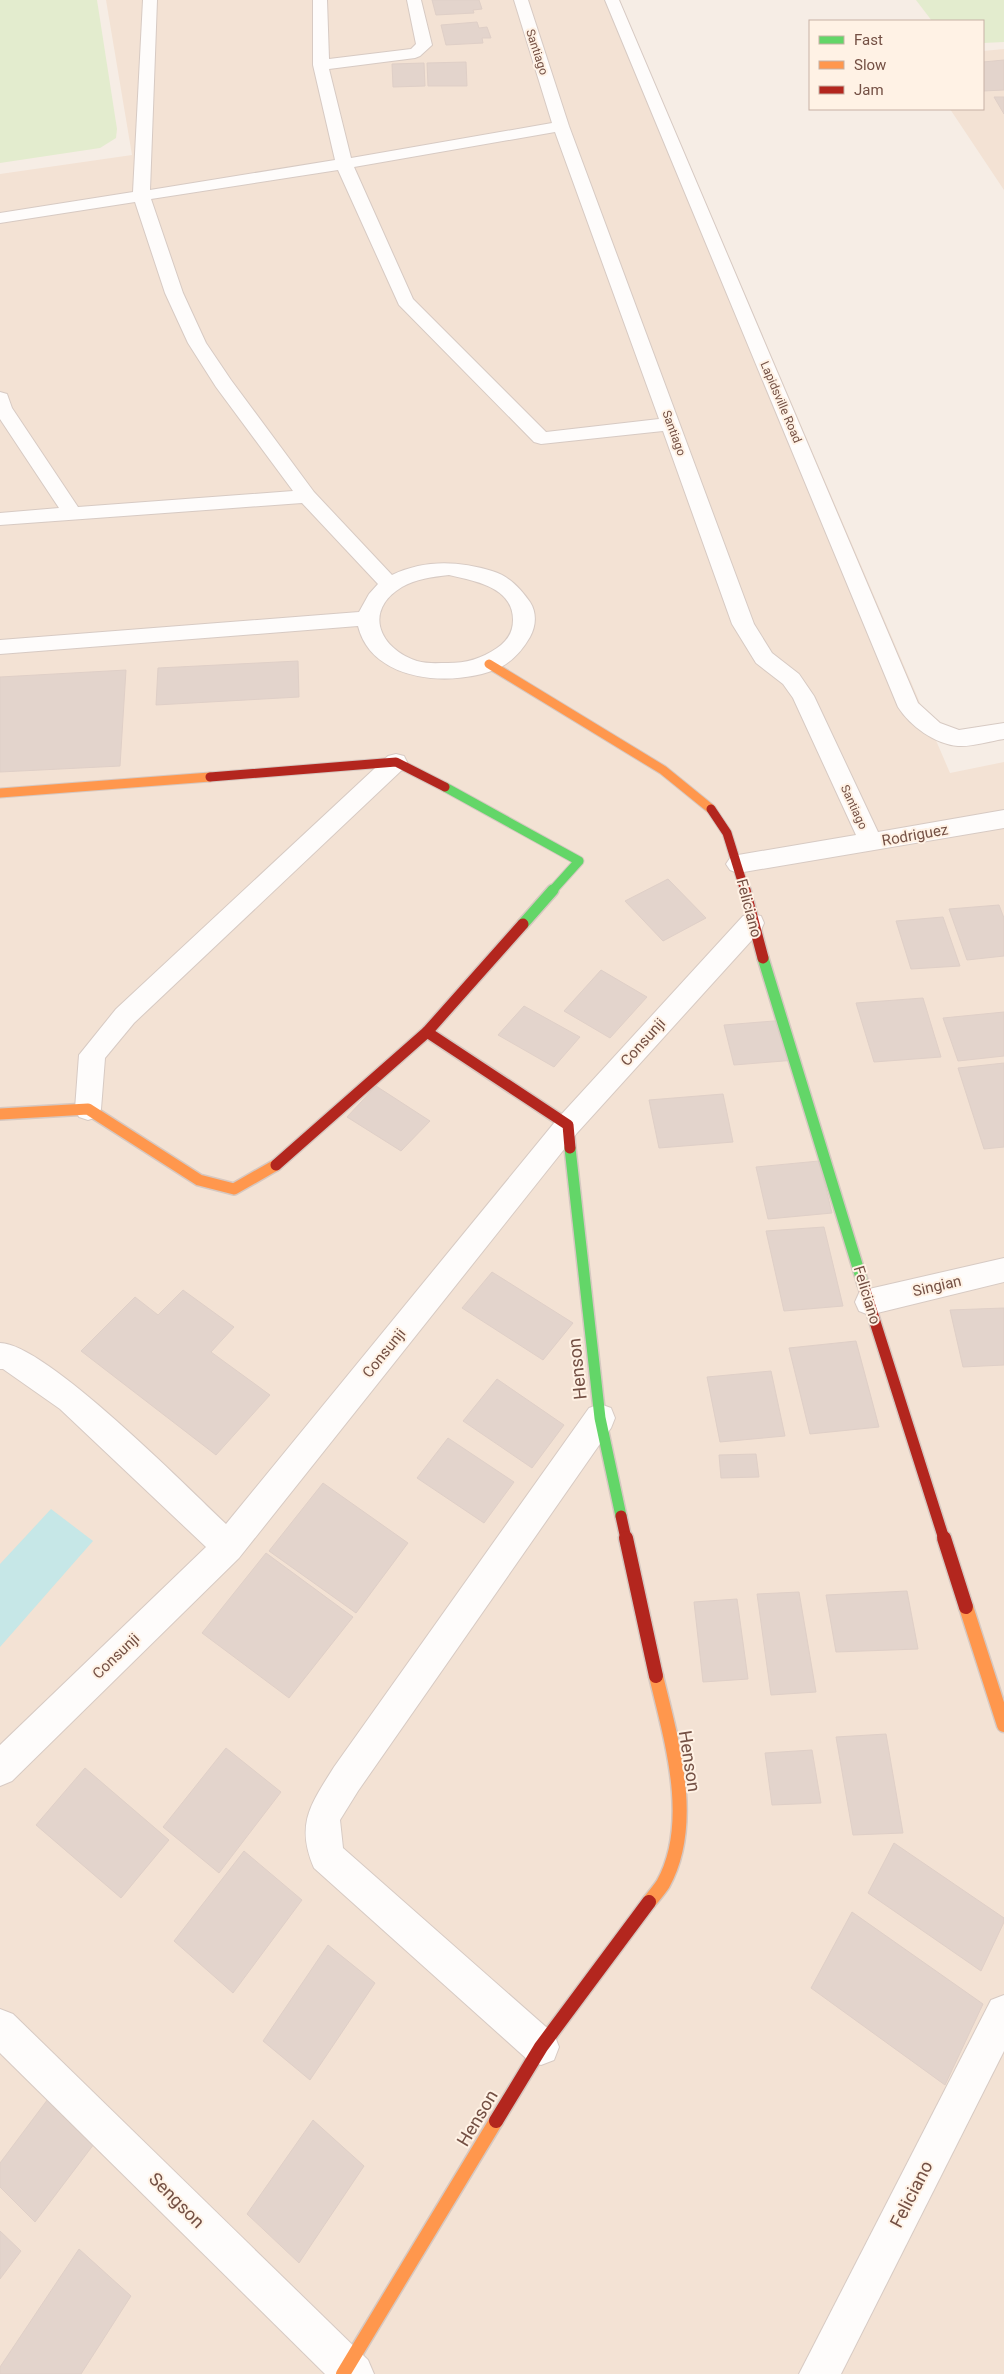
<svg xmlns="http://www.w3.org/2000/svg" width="1004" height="2374" font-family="Roboto,sans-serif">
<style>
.residential{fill:#f3e2d4}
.green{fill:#e3ecce}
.water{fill:#c6e7e7}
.building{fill:#e3d4cc;stroke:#dfcfc7}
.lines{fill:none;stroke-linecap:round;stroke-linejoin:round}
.street-casing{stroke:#d7cac3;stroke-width:2}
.fast-far1-casing{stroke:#d6c8c1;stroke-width:11}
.fast-casing{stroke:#d6c8c1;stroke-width:14}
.slow-far2-casing{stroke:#d6c8c1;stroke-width:11}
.slow-far1-casing{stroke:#d6c8c1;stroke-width:14}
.slow-casing{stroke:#d6c8c1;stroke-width:17}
.jam-far2-casing{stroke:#d6c8c1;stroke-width:11}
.jam-far1-casing{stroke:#d6c8c1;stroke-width:14}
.jam-casing{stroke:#d6c8c1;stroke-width:17}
.street{fill:#fefcfb;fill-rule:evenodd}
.fast-far1{stroke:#63d668;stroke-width:9}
.fast{stroke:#63d668;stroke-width:11}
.slow-far2{stroke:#ff974d;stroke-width:9}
.slow-far1{stroke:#ff974d;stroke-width:11}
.slow{stroke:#ff974d;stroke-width:14}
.jam-far2{stroke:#b3261e;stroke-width:9}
.jam-far1{stroke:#b3261e;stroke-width:11}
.jam{stroke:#b3261e;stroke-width:14}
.labels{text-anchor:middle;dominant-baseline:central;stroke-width:4;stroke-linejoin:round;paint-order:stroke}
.far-street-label{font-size:12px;fill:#745044;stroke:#fff2e5}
.street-label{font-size:15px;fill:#745044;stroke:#fff2e5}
.near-street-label{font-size:18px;fill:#745044;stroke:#fff2e5}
</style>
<rect width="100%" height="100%" fill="#f6ede5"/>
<!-- residential -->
<g class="residential">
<polygon points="106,0 619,0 950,773 1004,762 1004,2374 0,2374 0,174 132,155"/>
<polygon points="1004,49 1004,190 950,109 983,109 983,51"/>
</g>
<!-- green -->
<g class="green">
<polygon points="0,0 97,0 117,129 116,138 100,148 0,163"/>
<polygon points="916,0 1004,0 1004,42 983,43 983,21 932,21"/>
</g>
<!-- water -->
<polygon class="water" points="51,1509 93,1541 0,1647 0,1564"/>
<!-- building -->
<g class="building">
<polygon points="432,0 479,0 482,9 473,10 474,13 436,15"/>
<polygon points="477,22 479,28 487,27 491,38 482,38 483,43 446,45 441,25"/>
<polygon points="1004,60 1004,90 983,91 983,62"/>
<polygon points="466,62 467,86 428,86 427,63"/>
<polygon points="424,63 425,86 393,87 392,64"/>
<polygon points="994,97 1004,97 1004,114"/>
<polygon points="298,661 299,697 156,705 158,668"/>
<polygon points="126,670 120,766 0,772 0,677"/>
<polygon points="668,879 706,918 663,941 625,901"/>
<polygon points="999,905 1004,918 1004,956 967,960 949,909"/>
<polygon points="943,917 960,966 911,969 896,921"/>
<polygon points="601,970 647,997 610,1038 564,1011"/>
<polygon points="923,998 941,1057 874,1062 856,1003"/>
<polygon points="524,1006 580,1037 554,1067 498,1035"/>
<polygon points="1004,1012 1004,1056 958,1061 943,1018"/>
<polygon points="786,1020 796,1060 734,1065 724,1025"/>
<polygon points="1004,1063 1004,1147 984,1149 958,1068"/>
<polygon points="376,1086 430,1121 401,1151 347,1117"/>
<polygon points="723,1094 733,1142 659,1148 649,1100"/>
<polygon points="819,1161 832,1213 768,1219 756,1167"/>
<polygon points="824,1227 843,1306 784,1311 766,1231"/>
<polygon points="492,1272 573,1323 543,1360 462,1308"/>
<polygon points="183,1290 234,1327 211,1352 270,1395 216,1455 81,1351 135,1297 158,1315"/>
<polygon points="1004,1308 1004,1365 963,1367 950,1310"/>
<polygon points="856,1341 879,1427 810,1434 789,1348"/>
<polygon points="771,1371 785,1436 720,1442 707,1377"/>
<polygon points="497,1379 564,1425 532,1468 463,1421"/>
<polygon points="448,1438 514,1482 484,1523 417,1478"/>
<polygon points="756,1454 759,1477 721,1478 719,1455"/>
<polygon points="323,1483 408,1543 356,1613 269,1551"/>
<polygon points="266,1553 353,1617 289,1698 202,1633"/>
<polygon points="907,1591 918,1649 836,1652 826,1595"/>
<polygon points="799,1592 816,1692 771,1695 757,1594"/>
<polygon points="737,1599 748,1679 703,1682 694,1602"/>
<polygon points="886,1734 903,1833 853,1835 836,1737"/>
<polygon points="226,1748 281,1792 219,1873 163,1827"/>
<polygon points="812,1750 821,1803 772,1805 765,1753"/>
<polygon points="85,1768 169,1840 121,1898 36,1825"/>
<polygon points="894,1843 1004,1918 1004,1922 981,1971 868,1893"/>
<polygon points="244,1851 302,1900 233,1993 174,1941"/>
<polygon points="852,1912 983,2004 945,2085 811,1988"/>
<polygon points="328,1945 375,1983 310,2080 263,2041"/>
<polygon points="54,2091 100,2136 35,2222 0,2187 0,2163"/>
<polygon points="313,2120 364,2166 299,2263 247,2214"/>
<polygon points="0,2231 21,2251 0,2279"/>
<polygon points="79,2249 131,2296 81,2374 0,2374 0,2367"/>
</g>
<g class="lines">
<!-- street casing -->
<g class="street-casing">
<g id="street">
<path d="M143,0H157L150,190L335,160L313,65V0H327L329,59L411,49L416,44L407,0H421L432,45L420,56L415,58L329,69L351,158L552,123L514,0H528L569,126L754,624L772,653L799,674L814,696L878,832L1004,810V828L738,873L730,870L726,864L730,858L738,855L856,835L793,698L783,684L756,663L732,624L663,431L541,444L534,442L399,305L338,170L151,199L183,293L206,343L231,380L314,492L392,575C425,559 459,561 492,571C509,576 520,588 530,602C537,613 536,626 530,637C523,649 514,660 501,667C457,688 372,684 358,626L0,654V640L359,612L369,594L378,584L302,503L0,525V513L59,508L0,419V392L7,394L12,408L78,507L293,491L216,387L188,343L165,293L135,202L0,223V213L133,192ZM555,132L659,419L546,432L413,299L354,167ZM449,575C475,581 513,587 513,620C513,633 507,641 497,648C481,659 466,663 448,663C437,663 427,664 417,661C380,649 362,611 402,587C416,579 432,577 449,575Z"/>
<path d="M605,0H619L918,703L940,723L959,730L1004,723V739C990,741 972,747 958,746C935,744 910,726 898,707Z"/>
<polygon points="396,754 404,756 407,762 404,768 134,1023 105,1058 101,1109 97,1117 88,1120 79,1117 75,1109 79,1055 116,1009 388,756"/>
<path d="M752,914L761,916L764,923L761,930L577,1133L239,1558L12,1781L0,1786V1745L206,1547L60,1409L3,1369H0V1343C45,1343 188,1488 226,1524L559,1117L743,916Z"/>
<polygon points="1004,1258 1004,1282 869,1315 859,1311 855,1302 859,1293 869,1289"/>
<path d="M600,1404L611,1408L615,1418L611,1428L358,1791L340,1820L343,1848L554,2034L559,2047L554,2060L541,2065L528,2060L314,1868C295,1824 311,1804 334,1767L589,1408Z"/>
<polygon points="1004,1995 1004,2051 841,2374 799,2374 991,2000"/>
<polygon points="0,2009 13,2014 368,2360 374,2374 325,2374 0,2053"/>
</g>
</g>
<!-- fast-far1 casing -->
<g class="fast-far1-casing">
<polyline id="fast-far1" points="445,787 579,861 552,891"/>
</g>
<!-- fast casing -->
<g class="fast-casing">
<g id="fast">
<polyline points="523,924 553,890"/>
<polyline points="763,958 863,1284"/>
<polyline points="570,1148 600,1418 621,1516"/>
</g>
</g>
<!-- slow-far2 casing -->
<g class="slow-far2-casing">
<g id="slow-far2">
<polyline points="489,664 663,770 711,809"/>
<polyline points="0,793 210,777"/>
</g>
</g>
<!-- slow-far1 casing -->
<g class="slow-far1-casing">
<polyline id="slow-far1" points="0,1114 88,1109 199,1180 234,1189 276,1165"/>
</g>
<!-- slow casing -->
<g class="slow-casing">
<g id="slow">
<polyline points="966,1607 1004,1725"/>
<path d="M649,1902C654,1896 659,1890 663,1884C697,1823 671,1739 656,1676"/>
<polyline points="343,2374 496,2121"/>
</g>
</g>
<!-- jam-far2 casing -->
<g class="jam-far2-casing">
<g id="jam-far2">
<polyline points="210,777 396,762 445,787"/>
<polyline points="711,809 727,833 745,891"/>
</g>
</g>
<!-- jam-far1 casing -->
<g class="jam-far1-casing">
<g id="jam-far1">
<polyline points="745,890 763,958"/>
<polyline points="427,1032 568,1125 570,1148"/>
<polyline points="276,1165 427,1032 523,924"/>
<polyline points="863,1284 944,1539"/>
<polyline points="621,1516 626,1539"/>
</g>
</g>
<!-- jam casing -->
<g class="jam-casing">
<g id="jam">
<polyline points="626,1538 656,1676"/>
<polyline points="944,1538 966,1607"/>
<polyline points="496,2121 541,2047 649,1902"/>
</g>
</g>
<!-- street -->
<use href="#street" class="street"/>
<!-- fast-far1 -->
<use href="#fast-far1" class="fast-far1"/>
<!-- fast -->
<use href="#fast" class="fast"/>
<!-- slow-far2 -->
<use href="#slow-far2" class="slow-far2"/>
<!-- slow-far1 -->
<use href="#slow-far1" class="slow-far1"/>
<!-- slow -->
<use href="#slow" class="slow"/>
<!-- jam-far2 -->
<use href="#jam-far2" class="jam-far2"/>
<!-- jam-far1 -->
<use href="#jam-far1" class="jam-far1"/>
<!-- jam -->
<use href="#jam" class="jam"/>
</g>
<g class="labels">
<!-- far-street labels -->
<g class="far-street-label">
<text transform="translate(537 52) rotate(72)">Santiago</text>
<text transform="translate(781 402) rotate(67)">Lapidsville Road</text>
<text transform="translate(674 433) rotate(70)">Santiago</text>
<text transform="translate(854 807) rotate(65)">Santiago</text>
</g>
<!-- street labels -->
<g class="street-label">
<text transform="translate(915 835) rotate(-10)">Rodriguez</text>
<text transform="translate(749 908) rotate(75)">Feliciano</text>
<text transform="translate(643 1042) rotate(-48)">Consunji</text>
<text transform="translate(937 1286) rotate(-13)">Singian</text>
<text transform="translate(867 1295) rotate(73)">Feliciano</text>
<text transform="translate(384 1353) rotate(-51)">Consunji</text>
<text transform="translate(116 1656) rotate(-44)">Consunji</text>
</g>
<!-- near-street labels -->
<g class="near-street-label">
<text transform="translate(577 1369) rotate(-96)">Henson</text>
<text transform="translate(690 1761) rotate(81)">Henson</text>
<text transform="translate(477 2118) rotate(-59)">Henson</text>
<text transform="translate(911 2194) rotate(-63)">Feliciano</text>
<text transform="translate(177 2200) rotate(45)">Sengson</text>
</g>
</g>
<!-- legend -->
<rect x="809" y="20" width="175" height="90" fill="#fff2e5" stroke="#c7b1a5"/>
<rect x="819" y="36" width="25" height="8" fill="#63d668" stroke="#c7b1a5"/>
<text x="854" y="45" font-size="15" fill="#745044">Fast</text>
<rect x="819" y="61" width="25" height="8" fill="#ff974d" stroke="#c7b1a5"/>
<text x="854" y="70" font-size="15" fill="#745044">Slow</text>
<rect x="819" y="86" width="25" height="8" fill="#b3261e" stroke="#c7b1a5"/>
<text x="854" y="95" font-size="15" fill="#745044">Jam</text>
</svg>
